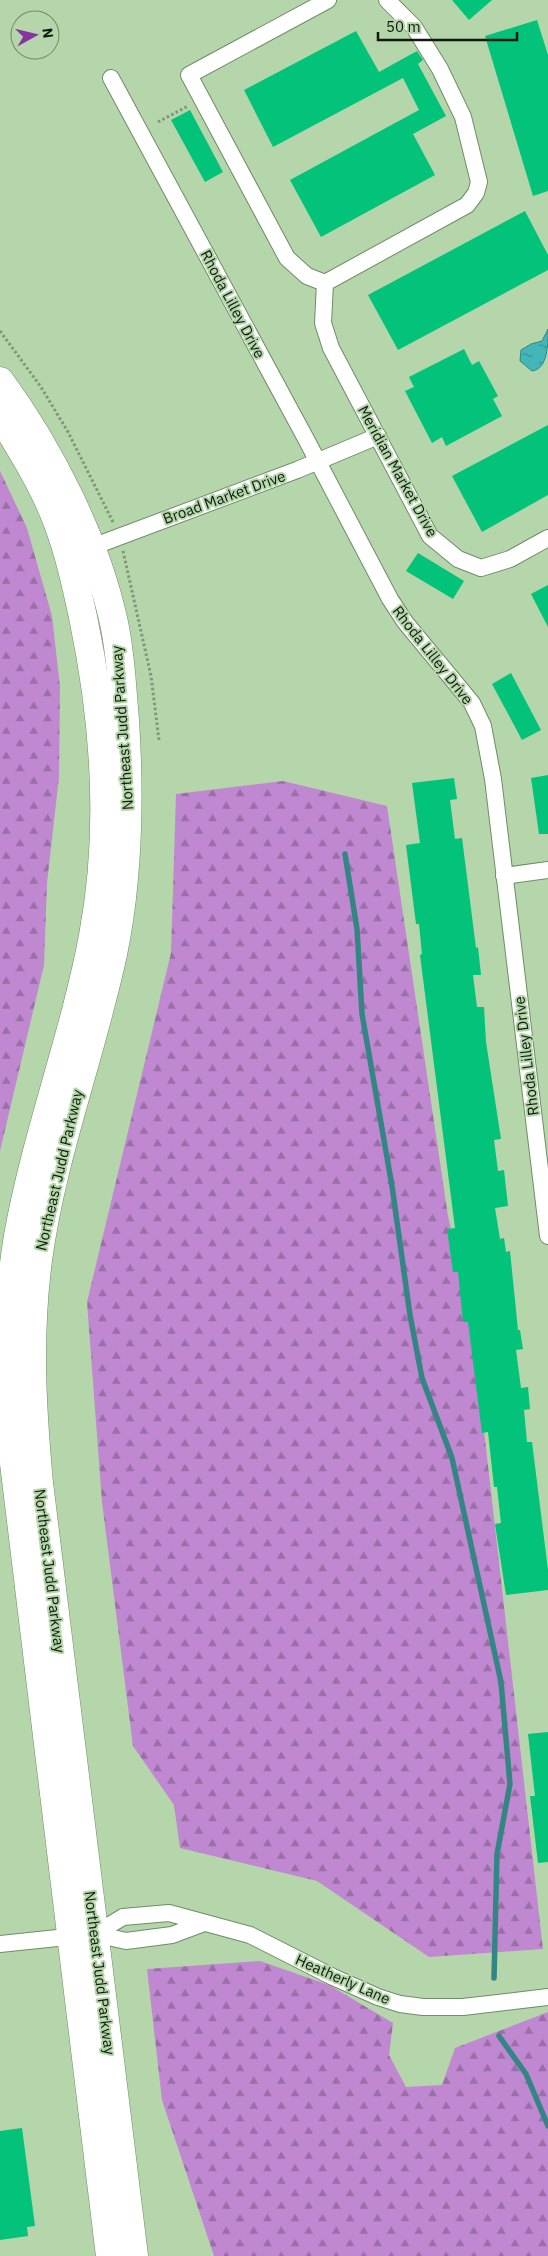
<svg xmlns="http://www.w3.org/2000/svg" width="548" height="2256" font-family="'IBM Plex Sans',sans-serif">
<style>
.forest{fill:url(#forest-firs)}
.water{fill:url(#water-ripples);stroke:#348684}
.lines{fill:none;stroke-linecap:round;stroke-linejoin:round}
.stream{stroke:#348684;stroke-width:5.5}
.building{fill:#03c27a}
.minor-casing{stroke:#6f8d66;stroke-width:18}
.trunk-casing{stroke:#6f8d66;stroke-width:29}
.path{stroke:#7e9776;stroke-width:3;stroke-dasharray:2.5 2.5;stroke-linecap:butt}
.minor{stroke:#fff;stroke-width:16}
.trunk{stroke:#fff;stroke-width:28}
.labels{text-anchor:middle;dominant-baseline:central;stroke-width:4;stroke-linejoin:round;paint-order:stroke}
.street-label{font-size:15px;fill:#0f1a0b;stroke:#b5d5ab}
</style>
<defs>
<pattern id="forest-firs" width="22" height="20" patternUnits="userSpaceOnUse" patternTransform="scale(1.25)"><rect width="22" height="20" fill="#bf88d0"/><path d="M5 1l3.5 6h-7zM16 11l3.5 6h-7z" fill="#9a6ea7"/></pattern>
<pattern id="water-ripples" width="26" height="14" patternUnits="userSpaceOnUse" patternTransform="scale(1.25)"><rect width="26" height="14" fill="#44b5b8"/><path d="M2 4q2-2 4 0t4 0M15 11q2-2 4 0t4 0" fill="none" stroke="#379294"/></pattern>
</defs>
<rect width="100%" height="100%" fill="#b5d5ab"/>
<!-- forest -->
<g class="forest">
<polygon points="0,471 27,528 52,616 60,687 59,777 47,883 44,965 0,1151"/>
<polygon points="283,781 387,806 448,1216 471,1316 543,1949 429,1957 317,1881 180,1848 174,1805 133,1746 102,1502 87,1302 171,953 176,794"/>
<polygon points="260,1961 329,1985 393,2023 389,2055 406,2087 442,2085 455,2048 548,2012 548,2256 214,2256 162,2100 147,1969"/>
</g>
<!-- water -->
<path class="water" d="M548,329C548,344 548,369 532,371L520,361L521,350L531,344L542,341Z"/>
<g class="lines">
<!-- stream -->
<g class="stream">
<polyline points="345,854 357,929 362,1014 392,1186 410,1315 422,1378 452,1458 501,1682 510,1784 497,1854 494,1978"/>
<polyline points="499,2036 526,2074 548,2126"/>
</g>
</g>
<!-- building -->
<g class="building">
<polygon points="452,0 492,0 469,20"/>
<polygon points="537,20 548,55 548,191 533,196 485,36"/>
<polygon points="356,31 379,72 417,51 423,60 418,64 446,116 413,134 435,175 321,237 290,180 419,110 403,78 273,147 244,90"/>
<polygon points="190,110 223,172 205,182 171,120"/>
<polygon points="525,211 548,255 548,270 398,350 368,295"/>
<polygon points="464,349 472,365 479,361 498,396 493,399 502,416 446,446 442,437 432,443 405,391 414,387 409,377"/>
<polygon points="548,425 548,495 482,532 452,476"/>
<polygon points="418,553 464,581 453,599 406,571"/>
<polygon points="548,585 548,627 531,594"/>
<polygon points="511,673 541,730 522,740 492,684"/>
<polygon points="548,775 548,834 539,834 531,778"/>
<polygon points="454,778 457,799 450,800 455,839 462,838 476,948 478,947 481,975 473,975 477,1007 484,1007 486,1042 501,1139 494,1140 498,1171 504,1170 508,1206 495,1208 500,1239 504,1238 506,1252 510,1251 518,1330 520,1330 523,1349 516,1350 521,1388 528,1387 530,1409 524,1410 527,1442 532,1442 548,1570 548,1590 506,1595 495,1524 501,1523 497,1487 494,1487 488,1432 482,1433 468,1322 463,1322 458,1272 453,1272 447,1229 455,1228 420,955 422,954 419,924 416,924 406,845 420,843 412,783"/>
<polygon points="548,1732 548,1862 538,1863 530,1796 535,1796 528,1734"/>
<polygon points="22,2128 35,2226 27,2227 28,2236 0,2240 0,2131"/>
</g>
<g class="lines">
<!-- minor casing -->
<g class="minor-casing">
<g id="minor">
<polyline points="387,0 414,27 440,69 463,117 479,182 476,193 467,205 325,283 323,323 331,348 430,536 458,559 481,568 510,559 548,538"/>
<polyline points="111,78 306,439 390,599 405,622 472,703 483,726 493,779 548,1236"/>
<polyline points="325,283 307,276 287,258 189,75 328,0"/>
<polyline points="84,550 297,470 378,436"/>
<polyline points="504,876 548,870"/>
<polyline points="95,1934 123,1917 169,1913 250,1935 333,1977 378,1997 400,2004 423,2007 463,2007 548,1997"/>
<polyline points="0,1944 95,1934 126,1941 172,1935 204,1923"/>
</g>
</g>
<!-- trunk casing -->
<g class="trunk-casing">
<g id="trunk">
<path d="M0,381C50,449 96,540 114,623C121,655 122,688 125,720C130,798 129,877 113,954C91,1056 52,1156 38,1260C28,1337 32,1406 39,1483L134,2256"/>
<path d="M0,415C21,449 43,484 57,521C69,552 76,585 83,617C105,722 113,830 93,936C74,1037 36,1135 18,1236C7,1301 7,1366 10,1430L110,2256"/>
</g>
</g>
<!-- path -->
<g class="path">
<polyline points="158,122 188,106"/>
<polyline points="0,331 41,387 68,432 113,522"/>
<polyline points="123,551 151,676 159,740"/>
</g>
<!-- minor -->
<use href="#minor" class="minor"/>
<!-- trunk -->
<use href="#trunk" class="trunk"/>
</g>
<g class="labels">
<!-- street labels -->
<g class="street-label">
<text transform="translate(233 304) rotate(62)">Rhoda Lilley Drive</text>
<text transform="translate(398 471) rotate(61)">Meridian Market Drive</text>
<text transform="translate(224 497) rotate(-20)">Broad Market Drive</text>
<text transform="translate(433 655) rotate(52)">Rhoda Lilley Drive</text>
<text transform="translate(122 728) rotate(-94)">Northeast Judd Parkway</text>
<text transform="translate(526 1056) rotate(-97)">Rhoda Lilley Drive</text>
<text transform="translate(59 1170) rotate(-77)">Northeast Judd Parkway</text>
<text transform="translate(50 1571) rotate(83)">Northeast Judd Parkway</text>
<text transform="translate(100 1973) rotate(83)">Northeast Judd Parkway</text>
<text transform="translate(343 1979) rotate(24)">Heatherly Lane</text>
</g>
</g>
<!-- north arrow -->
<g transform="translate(35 35) rotate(82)"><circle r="24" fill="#b5d5ab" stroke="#738a6b"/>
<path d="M0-4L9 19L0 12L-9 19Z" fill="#8933a0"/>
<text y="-8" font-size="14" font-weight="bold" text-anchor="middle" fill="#0f1a0b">N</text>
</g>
<!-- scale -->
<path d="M378 32v8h139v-8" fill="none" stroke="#0f1a0b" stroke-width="2.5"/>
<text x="386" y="32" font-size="15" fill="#0f1a0b" stroke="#b5d5ab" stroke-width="4" paint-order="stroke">50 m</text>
</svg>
